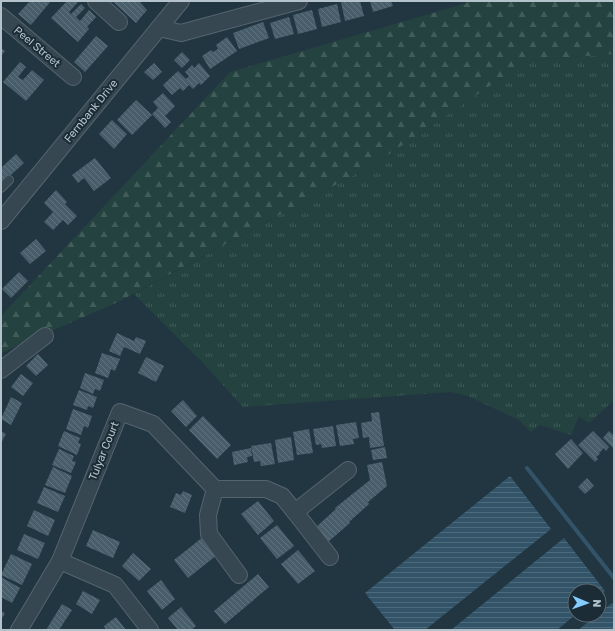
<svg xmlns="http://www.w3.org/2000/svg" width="615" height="631" font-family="Rubik,sans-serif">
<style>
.grass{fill:url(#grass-tufts)}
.forest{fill:url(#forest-firs)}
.water{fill:url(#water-rules)}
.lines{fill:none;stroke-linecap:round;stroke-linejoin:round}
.stream{stroke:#335468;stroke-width:4}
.building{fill:url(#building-back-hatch)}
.lane-casing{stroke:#55656e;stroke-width:10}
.street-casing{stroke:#55656e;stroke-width:18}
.lane{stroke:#374751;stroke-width:8}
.street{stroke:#374751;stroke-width:16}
.labels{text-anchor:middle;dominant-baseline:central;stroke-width:4;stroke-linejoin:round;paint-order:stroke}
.street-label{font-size:11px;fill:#b3c2cb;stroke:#1c2c36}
</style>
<defs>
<pattern id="grass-tufts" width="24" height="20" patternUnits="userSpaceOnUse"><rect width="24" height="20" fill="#24423f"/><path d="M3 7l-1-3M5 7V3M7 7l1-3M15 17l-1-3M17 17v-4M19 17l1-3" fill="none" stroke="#415c59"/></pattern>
<pattern id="forest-firs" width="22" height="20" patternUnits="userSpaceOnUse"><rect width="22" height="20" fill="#24423f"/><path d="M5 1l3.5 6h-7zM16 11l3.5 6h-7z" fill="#415c59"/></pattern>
<pattern id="water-rules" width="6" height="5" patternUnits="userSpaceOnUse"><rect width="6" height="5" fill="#335468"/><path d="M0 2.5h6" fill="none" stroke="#4e6b7c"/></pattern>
<pattern id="building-back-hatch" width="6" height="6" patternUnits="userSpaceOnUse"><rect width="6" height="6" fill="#485e6a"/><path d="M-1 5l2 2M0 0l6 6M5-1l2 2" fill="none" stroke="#60737e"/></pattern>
</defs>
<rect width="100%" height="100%" fill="#223641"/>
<!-- grass -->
<polygon class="grass" points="614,54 614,400 589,423 579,416 571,435 540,425 531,432 519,420 468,396 451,392 243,407 203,363 134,294 376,163 528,60"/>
<!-- forest -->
<polygon class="forest" points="466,1 614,1 614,54 528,60 376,163 118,302 1,353 1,316 230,72 467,3"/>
<!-- water -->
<g class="water">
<polygon points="510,476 551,529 425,630 395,630 365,593"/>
<polygon points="564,538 605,591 599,596 599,591 575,591 575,615 557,630 451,630"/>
<polygon points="612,603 614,605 614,630 578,630 597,615 599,615 599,613"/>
</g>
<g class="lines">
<!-- stream -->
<polyline class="stream" points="527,468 614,578"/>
</g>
<!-- building -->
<g class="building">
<polygon points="30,1 51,1 31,25 18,14"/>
<polygon points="67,1 79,1 69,12 71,14 81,4 85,8 76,17 80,21 89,10 96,17 87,27 89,29 78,42 51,18"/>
<polygon points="112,1 139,1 147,10 136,23"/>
<polygon points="347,1 360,1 364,16 345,21 341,2"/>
<polygon points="370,1 391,1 393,6 373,12"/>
<polygon points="337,4 341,22 322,27 318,9"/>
<polygon points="312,10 317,29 298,34 293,15"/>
<polygon points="289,17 294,34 275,39 270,23"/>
<polygon points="263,22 269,38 239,49 233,33"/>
<polygon points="96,36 108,46 85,72 74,62"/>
<polygon points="227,37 237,51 210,69 202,56 211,50 213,52 218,49 216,45"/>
<polygon points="1,48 5,51 1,56"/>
<polygon points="182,52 190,60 182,68 174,60"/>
<polygon points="20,62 26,67 18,77 23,80 32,70 44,80 26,101 3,82"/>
<polygon points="154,63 162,72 153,80 144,72"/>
<polygon points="199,63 210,76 201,85 199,83 193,89 189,85 183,91 180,88 172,95 163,85 178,71 186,79 189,76 185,72 192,65 194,68"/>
<polygon points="163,93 175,106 165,116 171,122 165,128 152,114 158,108 153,102"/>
<polygon points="136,100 152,115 132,135 117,120"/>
<polygon points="112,120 127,134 114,149 99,134"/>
<polygon points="16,154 24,163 1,184 1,168"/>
<polygon points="95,158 111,178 94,191 84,178 78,183 72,175"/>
<polygon points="56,190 67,202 65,204 77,216 68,225 63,220 53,230 44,222 53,212 44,203"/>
<polygon points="36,239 46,251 30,264 20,253"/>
<polygon points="19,272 28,281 11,298 2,289"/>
<polygon points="117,333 134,341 136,337 146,341 140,354 124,347 120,356 109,351"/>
<polygon points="102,353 120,359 115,371 111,369 108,378 95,373"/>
<polygon points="38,354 48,365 36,376 26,366"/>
<polygon points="146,357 164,366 156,382 138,373"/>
<polygon points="85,373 104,380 100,391 95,389 93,394 80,388"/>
<polygon points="21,374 33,383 23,396 11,387"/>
<polygon points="79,390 97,397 93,408 88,406 87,410 73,405"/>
<polygon points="11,397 22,403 11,425 1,419"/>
<polygon points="183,400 197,416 186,427 171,411"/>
<polygon points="73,409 92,416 88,428 84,426 81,435 66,429"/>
<polygon points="379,412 384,446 370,448 369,437 363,438 361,423 372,421 371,413"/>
<polygon points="203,416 231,445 217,459 189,430"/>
<polygon points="356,422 359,438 353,439 354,444 340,446 336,425"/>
<polygon points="333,426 336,446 322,448 321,444 316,445 313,429"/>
<polygon points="309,429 313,453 297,455 293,432"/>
<polygon points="1,431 6,434 1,443"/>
<polygon points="64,431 80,438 78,443 81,444 77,455 58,446"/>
<polygon points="593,431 609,447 606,451 604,448 599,453 600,454 596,457 598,459 595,462 578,445"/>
<polygon points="609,431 614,436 614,449 603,438"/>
<polygon points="291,437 294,460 278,463 275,440"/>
<polygon points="571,439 583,453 568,469 555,454"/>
<polygon points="271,443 275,464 261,466 260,461 254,462 251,446"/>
<polygon points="385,447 387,458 373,460 371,450"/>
<polygon points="251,448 252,456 247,457 248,462 234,465 232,452"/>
<polygon points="59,449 74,456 72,461 76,462 71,473 52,465"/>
<polygon points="382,462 387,486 368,502 369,504 349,522 350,523 328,542 315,528 336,509 335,508 370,480 367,465"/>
<polygon points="53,467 72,476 65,493 45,485"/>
<polygon points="587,478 594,486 585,494 578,487"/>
<polygon points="44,487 65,496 58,512 37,503"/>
<polygon points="183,491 192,495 185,513 170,507 176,493 181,495"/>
<polygon points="258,501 274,521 258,535 241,514"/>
<polygon points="34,510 55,520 48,536 27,526"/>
<polygon points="277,525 294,546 277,559 260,538"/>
<polygon points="93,530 120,542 113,558 86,546"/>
<polygon points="24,534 45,543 38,559 17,550"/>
<polygon points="203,537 217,555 188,578 174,560"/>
<polygon points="298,550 315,571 298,584 281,564"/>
<polygon points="133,553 151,569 139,581 122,566"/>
<polygon points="11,554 32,564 22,585 1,575"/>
<polygon points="258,574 269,587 225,624 214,611"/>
<polygon points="1,577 20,588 12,603 1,597"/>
<polygon points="161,580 175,599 162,610 147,591"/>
<polygon points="83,591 100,600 92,614 76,604"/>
<polygon points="62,604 72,610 59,630 46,630"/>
<polygon points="181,607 196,626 191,630 178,630 168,618"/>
<polygon points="1,611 5,613 1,620"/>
<polygon points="116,617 126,630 106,630 104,626"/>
</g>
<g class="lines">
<!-- lane casing -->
<g class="lane-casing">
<polyline id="lane" points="1,188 9,180"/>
</g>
<!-- street casing -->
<g class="street-casing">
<g id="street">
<polyline points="96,1 119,22"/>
<polyline points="1,16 73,77"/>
<polyline points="159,28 181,33 299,1"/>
<polyline points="1,221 181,1"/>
<polyline points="1,370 45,336"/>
<polyline points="215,489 266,489 282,496 295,512 348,470"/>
<polyline points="295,512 330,557"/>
<polyline points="60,561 115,585 150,630"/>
<polyline points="19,630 60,561 120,412 153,424 215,489 208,515 209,534 239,575"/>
</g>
</g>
<!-- lane -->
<use href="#lane" class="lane"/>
<!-- street -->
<use href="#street" class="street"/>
</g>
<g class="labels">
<!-- street labels -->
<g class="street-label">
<text transform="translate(37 47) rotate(40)">Peel Street</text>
<text transform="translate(91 111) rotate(-51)">Fernbank Drive</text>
<text transform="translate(104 451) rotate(-68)">Tulyar Court</text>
</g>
</g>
<!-- border -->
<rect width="615" height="631" fill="none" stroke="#b3c2cb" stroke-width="4"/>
<!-- north arrow -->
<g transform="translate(587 603) rotate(92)"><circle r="19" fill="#1c2c36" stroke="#586872"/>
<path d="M0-3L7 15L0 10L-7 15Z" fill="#84cdff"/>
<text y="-6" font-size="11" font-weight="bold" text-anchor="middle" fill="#b3c2cb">N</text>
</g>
</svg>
